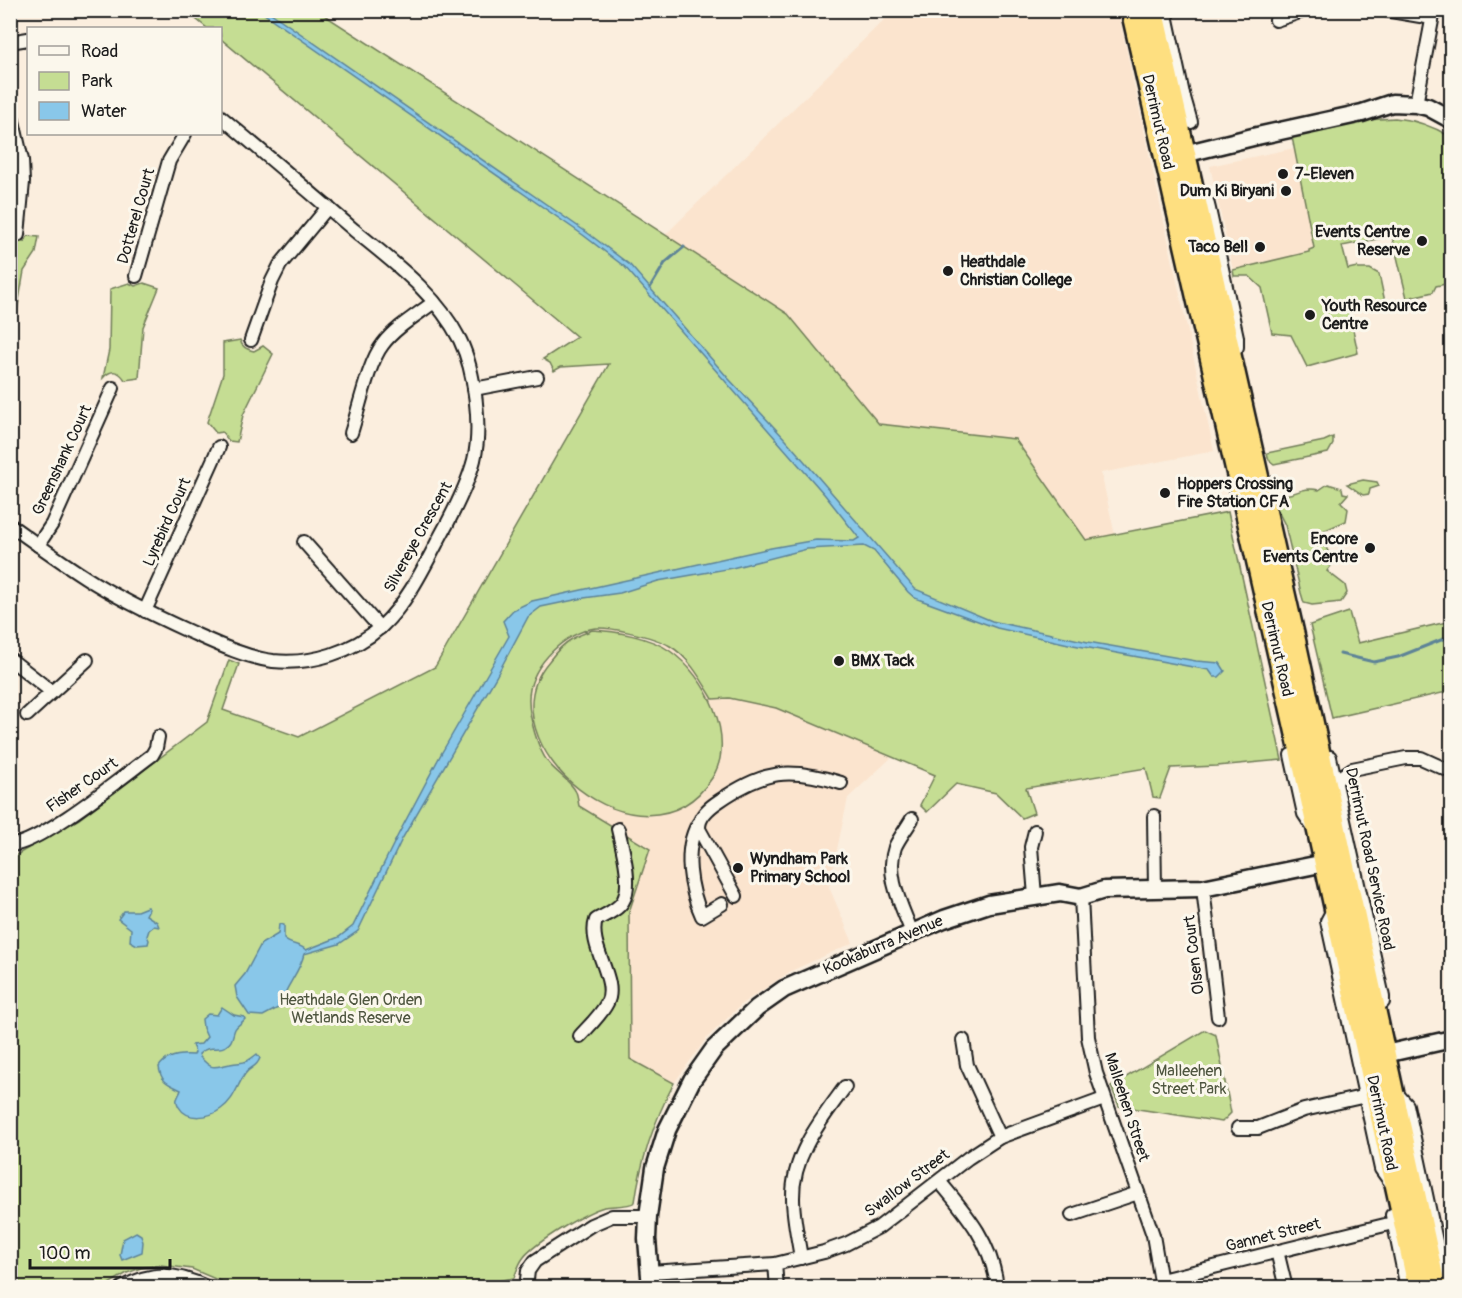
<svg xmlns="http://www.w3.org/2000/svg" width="1462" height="1298" font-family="Pangolin,sans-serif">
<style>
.built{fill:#fbe4ce}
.green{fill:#c5dd93;stroke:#707c58;stroke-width:1.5}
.water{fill:#89c7e9;stroke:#5d8397;stroke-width:1.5}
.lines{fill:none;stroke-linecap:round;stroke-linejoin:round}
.stream{stroke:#5d8397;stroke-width:3}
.street-casing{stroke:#1c1c1c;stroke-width:16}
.secondary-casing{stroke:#1c1c1c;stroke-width:21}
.highway-casing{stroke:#1c1c1c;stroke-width:26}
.street{stroke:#fbf7ec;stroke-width:12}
.secondary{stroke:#fbf7ec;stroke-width:16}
.highway{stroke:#fedf80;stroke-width:21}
.poi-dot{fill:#1c1c1c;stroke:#fbf7ec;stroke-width:2}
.labels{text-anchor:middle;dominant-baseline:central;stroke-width:6;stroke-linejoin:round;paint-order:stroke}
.street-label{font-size:16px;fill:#1c1c1c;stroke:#fbf7ec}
.poi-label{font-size:16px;font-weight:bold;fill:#1c1c1c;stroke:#fbf7ec;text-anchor:start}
.park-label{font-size:16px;fill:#4f5640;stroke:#fbf7ec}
</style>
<rect width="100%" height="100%" fill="#fbeede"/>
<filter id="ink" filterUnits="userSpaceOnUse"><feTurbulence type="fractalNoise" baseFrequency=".0167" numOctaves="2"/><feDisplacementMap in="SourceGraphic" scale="12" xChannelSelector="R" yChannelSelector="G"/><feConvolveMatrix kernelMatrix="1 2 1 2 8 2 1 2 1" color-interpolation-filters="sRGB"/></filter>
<g filter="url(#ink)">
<!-- built -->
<g class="built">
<polygon points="893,11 1118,11 1214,451 1101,473 1115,535 1086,540 1015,439 879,424 788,314 665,235"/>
<polygon points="1294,148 1316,252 1233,270 1210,166"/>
<polygon points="591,629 614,629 670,646 695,670 713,699 729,698 776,708 892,757 848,798 829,887 853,943 791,971 743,1003 706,1039 674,1083 630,1059 629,912 650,849 578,806 576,791 546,761 533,728 529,701 532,680 546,659 569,638"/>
</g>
<!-- green -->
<g class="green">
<path d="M186,11H318L788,314L879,424L1015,439L1086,540L1228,512L1282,760L1217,766L1171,768L1160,798L1153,797L1146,768L1026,788L1034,813L1022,818L996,793L956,784L927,812L920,805L935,775L776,708L729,698L713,699C702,681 689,657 670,646C655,637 606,625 590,629C560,637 528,669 529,701C529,717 538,750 548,762C555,772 571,781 576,792C578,796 578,802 579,806L650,849L629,912L630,1059L674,1083C654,1121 641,1159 635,1202C628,1207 614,1205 604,1207C586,1212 536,1242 524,1257C519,1263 517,1270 514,1278L466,1287H234L192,1269L161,1265L141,1268L127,1273L104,1287H11V858L79,819L207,722L229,660L239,664L223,710L299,737L435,667L609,364L561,367L554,371L550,363L543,359L577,337L221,39L220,28H207Z"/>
<path d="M1395,118C1416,120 1433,126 1451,137V283L1436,286L1433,292L1407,298L1392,236L1342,246L1348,269L1357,267L1358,269H1370L1379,274L1385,302L1349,311L1358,353L1307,367L1291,335L1272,333L1262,288L1249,276H1234L1233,270L1309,252V250L1314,248L1292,137L1366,120Z"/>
<polygon points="28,236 39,237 36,253 24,271 12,340 11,242 24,242"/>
<path d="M129,283L135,286L144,283L159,288L143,327L139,378L125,380C119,370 111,369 103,378L109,350L110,289Z"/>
<path d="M240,340C242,347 246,349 254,351L263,346L273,354L243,415L237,442L229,441L222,432L216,433L207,422L223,374V343Z"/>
<polygon points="1333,437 1333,444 1328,453 1274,464 1269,460 1267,453 1324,441"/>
<polygon points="1363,480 1377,482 1379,486 1370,489 1369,494 1363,495 1347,484"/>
<path d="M1328,484L1342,488L1343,493L1348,494L1341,502L1348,509L1346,521L1321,532L1324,544L1334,562L1327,571L1345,585L1347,593L1341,602L1312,605L1304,603L1301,593L1285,525L1277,509L1278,495C1297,496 1300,486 1319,490Z"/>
<polygon points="1349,612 1358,643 1451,621 1451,691 1332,718 1310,625"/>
<path d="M592,630C616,631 650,637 670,651C705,675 738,738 712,778C644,881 479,743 549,661C555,653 563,644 572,639C578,635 586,633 592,630Z"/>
<polygon points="1205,1030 1216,1035 1231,1113 1222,1122 1119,1106 1111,1086"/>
</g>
<!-- water -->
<g class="water">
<path d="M260,11H268L589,234L630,265L728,378L786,440L915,589L992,621L1088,642L1196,661L1220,663L1225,671L1219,677H1214L1209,670L1073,645L997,628L915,598L908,592L874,551L864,546L807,549L732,568L658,581L620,593L584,598L541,607L528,617L496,677L402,839L358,931L339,944L304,954C300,973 284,987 280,1007L263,1016L249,1015L237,997L235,986L245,974L261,944L278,934L279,924L284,925V939C291,946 299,943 306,950L339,937L353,926L397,837L441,754L509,636L503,621L513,610L532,601L771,548L816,540L854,541L859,538L825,495L625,267L583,235Z"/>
<polygon points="147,907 149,909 146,915 157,922 159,927 154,926 149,930 147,936 149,940 148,944 137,945 130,941 131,929 118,919 124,911 137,911"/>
<path d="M222,1007L234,1015L244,1017L245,1019C242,1023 237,1025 235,1029C232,1036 233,1042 226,1046C217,1052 210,1043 199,1054L200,1057C213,1071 213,1067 230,1064C245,1061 243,1065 257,1054L260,1058C256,1069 250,1066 245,1074C236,1087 235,1099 221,1109C209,1118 187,1121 179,1107C178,1105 176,1102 177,1099C178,1096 180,1093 181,1090C169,1084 161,1083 159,1067C166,1055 181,1054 194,1055L195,1052L192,1045L201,1044L207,1037L203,1028L202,1019L208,1014L217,1015Z"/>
<polygon points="136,1232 141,1235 143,1242 142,1252 122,1260 120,1255 123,1239"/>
</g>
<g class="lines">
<!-- stream -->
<g class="stream">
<polyline points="650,288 665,263 684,247"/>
<polyline points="1340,654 1374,662 1398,657 1446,638 1452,637"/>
</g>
<!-- street casing -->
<g class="street-casing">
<g id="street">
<polyline points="1165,10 1183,94 1172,100"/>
<polyline points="1385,10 1432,18"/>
<polyline points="1276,20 1306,10"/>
<polyline points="10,42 28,39"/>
<polyline points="1183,94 1191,122"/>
<polyline points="1416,104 1434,10"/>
<polyline points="10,108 22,160 23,182 18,235"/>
<polyline points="1194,199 1203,198 1207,201 1209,209 1237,337 1237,347 1232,355"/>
<polyline points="136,276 169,161 185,134"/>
<polyline points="251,340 272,281 280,265 328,207"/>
<polyline points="474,389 537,377"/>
<path d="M351,433C359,409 368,363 383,344C396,327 417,315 434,302"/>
<path d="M10,525C35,543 60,561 85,577C117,598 153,615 188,631C215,643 244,657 273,661C311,665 353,652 382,626C411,599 428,558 447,524C458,503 468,483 474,460C482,427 475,371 460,340C436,293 394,263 354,230C310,192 265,154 220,116"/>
<polyline points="304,542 380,628"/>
<polyline points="38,545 52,524 113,388"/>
<polyline points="145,611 219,447"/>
<polyline points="10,659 52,692"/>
<polyline points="27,715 87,660"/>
<polyline points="1291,755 1304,814 1312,826"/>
<polyline points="1330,757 1383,997 1383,1002 1375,1008"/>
<polyline points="1336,780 1352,769 1406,758 1421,758 1452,772"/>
<polyline points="1154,816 1155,890"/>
<path d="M912,819C907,828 899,838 895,847C885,876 902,906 912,933"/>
<path d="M698,824C683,850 690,890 702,916L722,904"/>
<path d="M10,845C38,846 126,774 152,755L156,748L158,737"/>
<polyline points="1203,888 1218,1017"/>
<path d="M736,896L699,829C698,816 710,807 719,801C764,770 789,767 841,783"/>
<polyline points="1035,896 1031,847 1035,831"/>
<polyline points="1081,897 1088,1037 1096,1073 1153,1235 1162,1288"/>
<polyline points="1334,908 1327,921 1381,1169 1391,1183"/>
<path d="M580,1036C589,1026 601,1015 607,1003C619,980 587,946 596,920C605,915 618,910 623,901C633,884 622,847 618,829"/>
<polyline points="963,1040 967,1065 1000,1137"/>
<polyline points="1394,1094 1399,1096 1407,1105 1446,1288"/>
<polyline points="1238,1128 1258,1128 1304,1110 1366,1096"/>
<path d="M939,1181C966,1213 993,1244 997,1288"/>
<polyline points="1072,1215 1138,1193"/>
<polyline points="1392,1215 1407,1288"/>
<polyline points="1277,1251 1286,1288"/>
<path d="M801,1258C798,1238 793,1218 793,1198C792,1155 821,1120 845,1087"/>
<polyline points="775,1264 777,1288"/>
<polyline points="650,1272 775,1264 824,1252 846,1244 879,1227 968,1158 1000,1137 1104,1099"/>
<polyline points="1161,1280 1393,1223"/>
<path d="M122,1288C154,1270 177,1273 209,1288"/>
<polyline points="526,1288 528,1271 535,1261 591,1225 612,1216 648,1216"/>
</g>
</g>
<!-- secondary casing -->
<g class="secondary-casing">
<g id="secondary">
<polyline points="1184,154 1257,136 1362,113 1392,103 1416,104 1428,107 1452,120"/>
<polyline points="1385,1054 1452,1039"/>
<polyline points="651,1288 647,1239 648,1216 655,1168 667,1130 692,1080 714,1049 757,1008 784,989 944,919 989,904 1060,893 1081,897 1104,890 1203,888 1325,863"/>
</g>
</g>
<!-- highway casing -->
<g class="highway-casing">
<g id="highway">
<polyline points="1132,10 1299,743 1419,1288"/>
<polyline points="1152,10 1294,638 1435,1288"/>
</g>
</g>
<!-- street -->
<use href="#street" class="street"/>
<!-- secondary -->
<use href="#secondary" class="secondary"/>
<!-- highway -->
<use href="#highway" class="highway"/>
</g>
</g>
<!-- markers -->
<g class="poi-dot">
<circle cx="1283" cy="174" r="6"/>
<circle cx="1286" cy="191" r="6"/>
<circle cx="1422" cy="241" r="6"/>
<circle cx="1260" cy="247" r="6"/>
<circle cx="948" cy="271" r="6"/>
<circle cx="1310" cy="315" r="6"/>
<circle cx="1165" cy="493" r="6"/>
<circle cx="1370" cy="548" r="6"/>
<circle cx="839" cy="661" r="6"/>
<circle cx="738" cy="868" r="6"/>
</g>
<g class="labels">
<!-- street labels -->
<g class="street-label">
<text transform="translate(1158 122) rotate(77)">Derrimut Road</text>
<text transform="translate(136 216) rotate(-74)">Dotterel Court</text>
<text transform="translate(62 460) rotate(-65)">Greenshank Court</text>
<text transform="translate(167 522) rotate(-66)">Lyrebird Court</text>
<text transform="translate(418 537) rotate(-61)">Silvereye Crescent</text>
<text transform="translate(1277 649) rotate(77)">Derrimut Road</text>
<text transform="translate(82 785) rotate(-35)">Fisher Court</text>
<text transform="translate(1370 859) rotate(78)">Derrimut Road Service Road</text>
<text transform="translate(883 945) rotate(-23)">Kookaburra Avenue</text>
<text transform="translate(1194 955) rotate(-97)">Olsen Court</text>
<text transform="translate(1127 1107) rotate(72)">Malleehen Street</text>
<text transform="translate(1382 1123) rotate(78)">Derrimut Road</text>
<text transform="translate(907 1183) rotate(-37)">Swallow Street</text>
<text transform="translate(1273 1235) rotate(-14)">Gannet Street</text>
</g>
<!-- poi labels -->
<g class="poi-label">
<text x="1295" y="174">7-Eleven</text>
<text x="1274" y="191" text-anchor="end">Dum Ki Biryani</text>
<text x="1410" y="232" text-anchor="end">Events Centre<tspan x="1410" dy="18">Reserve</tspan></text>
<text x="1248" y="247" text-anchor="end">Taco Bell</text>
<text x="960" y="262">Heathdale<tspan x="960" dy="18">Christian College</tspan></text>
<text x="1322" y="306">Youth Resource<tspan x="1322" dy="18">Centre</tspan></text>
<text x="1177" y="484">Hoppers Crossing<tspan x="1177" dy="18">Fire Station CFA</tspan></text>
<text x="1358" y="539" text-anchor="end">Encore<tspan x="1358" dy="18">Events Centre</tspan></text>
<text x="851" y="661">BMX Tack</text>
<text x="750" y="859">Wyndham Park<tspan x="750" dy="18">Primary School</tspan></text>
</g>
<!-- park labels -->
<g class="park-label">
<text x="351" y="1000">Heathdale Glen Orden<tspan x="351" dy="18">Wetlands Reserve</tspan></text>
<text x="1189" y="1071">Malleehen<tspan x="1189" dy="18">Street Park</tspan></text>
</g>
</g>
<!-- margin -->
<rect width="1462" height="1298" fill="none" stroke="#fbf7ec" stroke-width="36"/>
<rect x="18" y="18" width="1426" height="1262" fill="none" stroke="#1c1c1c" stroke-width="2" filter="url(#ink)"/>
<!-- legend -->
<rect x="27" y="27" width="195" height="108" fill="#fbf7ec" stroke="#a29f99" stroke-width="1.5"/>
<rect x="39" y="46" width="30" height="9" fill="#fbf7ec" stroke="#a29f99" stroke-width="1.5"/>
<text x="81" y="57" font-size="18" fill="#1c1c1c">Road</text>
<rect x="39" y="72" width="30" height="18" fill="#c5dd93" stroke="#a29f99" stroke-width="1.5"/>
<text x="81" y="87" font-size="18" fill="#1c1c1c">Park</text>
<rect x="39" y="102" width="30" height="18" fill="#89c7e9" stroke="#a29f99" stroke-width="1.5"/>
<text x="81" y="117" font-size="18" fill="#1c1c1c">Water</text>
<!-- scale -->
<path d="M30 1259v9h140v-9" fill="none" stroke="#1c1c1c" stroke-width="3"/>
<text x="39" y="1259" font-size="18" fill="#1c1c1c" stroke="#fbf7ec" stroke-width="4.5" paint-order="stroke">100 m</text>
</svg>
